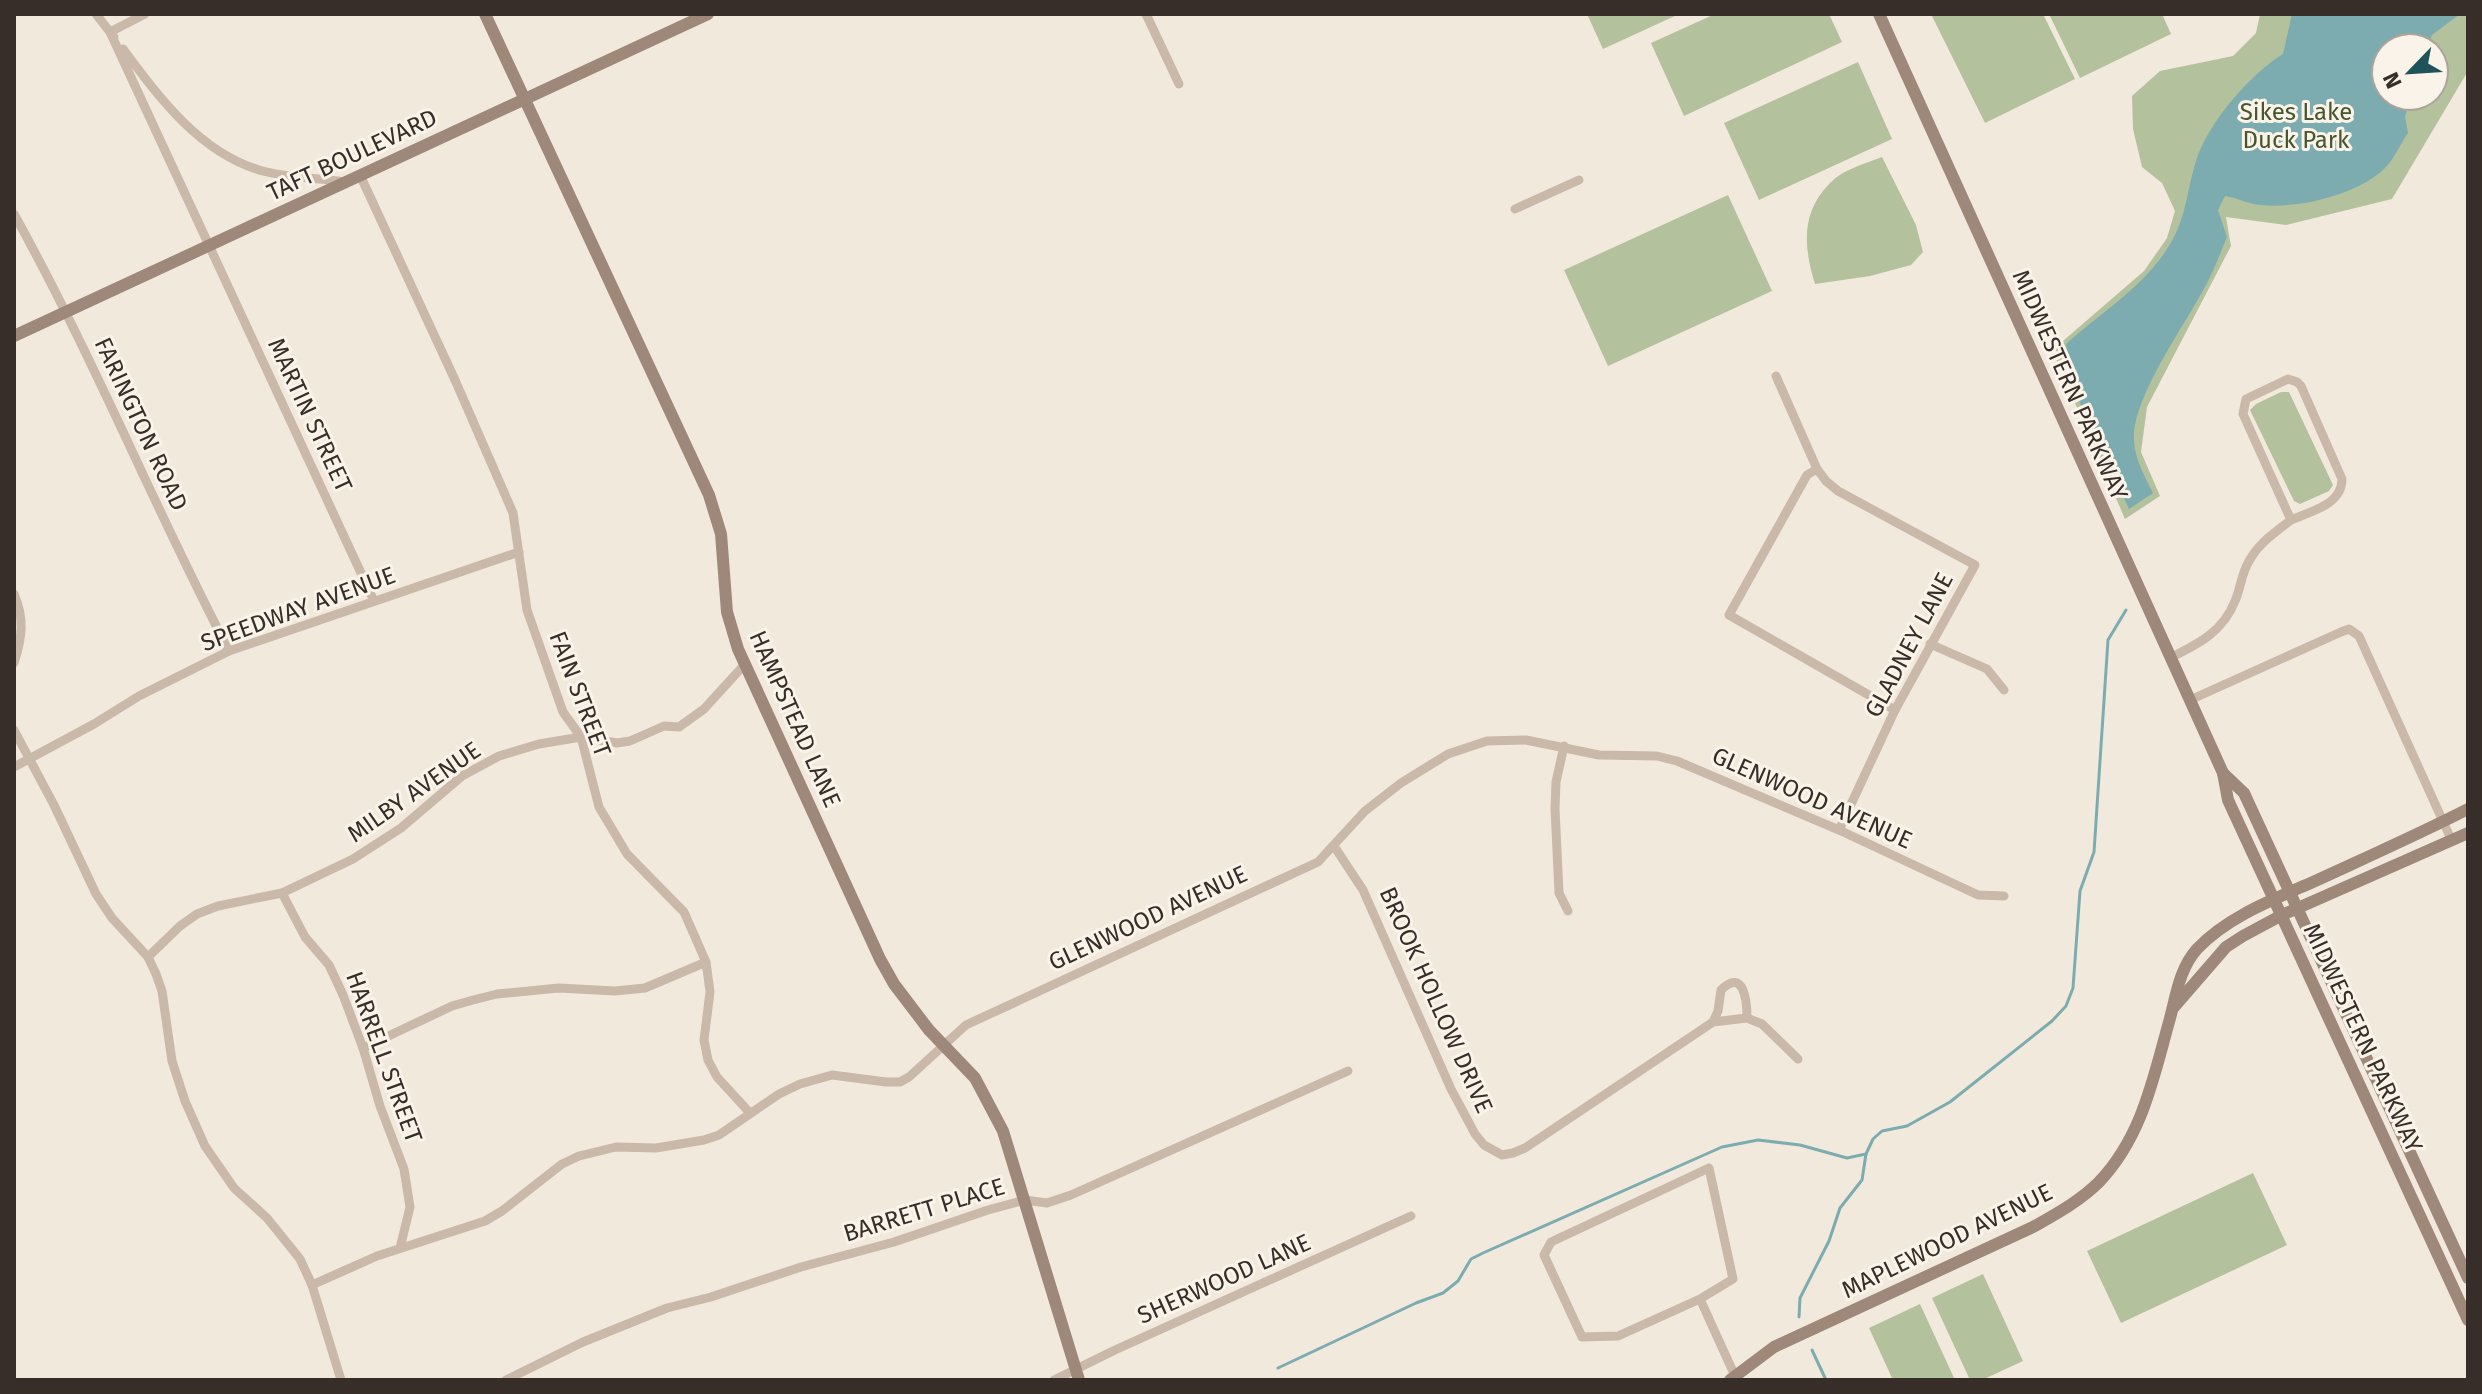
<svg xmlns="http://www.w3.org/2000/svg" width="2482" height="1394" font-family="'Fira Sans',sans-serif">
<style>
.green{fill:#b4c19d;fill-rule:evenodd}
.water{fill:#7cacaf}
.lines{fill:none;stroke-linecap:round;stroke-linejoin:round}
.stream{stroke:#7cacaf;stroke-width:3}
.street{stroke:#cab9a9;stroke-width:9}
.secondary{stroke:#9e887a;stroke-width:12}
.labels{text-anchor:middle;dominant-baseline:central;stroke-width:6;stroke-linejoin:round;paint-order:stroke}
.park-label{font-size:24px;fill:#46562d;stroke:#faf3e9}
.street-label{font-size:24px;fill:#372e29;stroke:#faf3e9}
</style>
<rect width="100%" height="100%" fill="#f2e9dd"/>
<!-- green -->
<g class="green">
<polygon points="1587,14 1677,14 1677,15 1603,49"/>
<polygon points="1715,14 1829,14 1842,42 1684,116 1651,43"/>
<polygon points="1931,14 2043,14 2075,79 1985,123"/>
<polygon points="2049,14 2162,14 2171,34 2080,78"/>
<path d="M2260,14H2468V71L2392,199L2286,225L2226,217L2231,246L2147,407L2141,452L2160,496L2125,519L2056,359V347L2144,271L2167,238L2175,211L2162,183L2142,167L2133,129L2132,96L2160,71L2233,56L2256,33ZM2386,48H2434V96H2386Z"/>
<polygon points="1858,62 1892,139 1759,200 1724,123"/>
<path d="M1882,157L1916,225L1923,252L1911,265L1870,276L1815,284C1804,248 1800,213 1830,183C1843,169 1865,164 1882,157Z"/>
<polygon points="1728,195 1772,291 1608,366 1564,270"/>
<polygon points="2281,392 2289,392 2333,485 2329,491 2300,504 2294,501 2250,410 2256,404"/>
<polygon points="2253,1173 2287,1245 2121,1323 2087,1251"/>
<polygon points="1983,1274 2023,1361 1982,1380 1970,1380 1932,1298"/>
<polygon points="1920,1304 1955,1380 1893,1380 1869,1328"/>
</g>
<!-- water -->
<path class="water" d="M2292,14H2460L2432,35L2428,48H2386V96H2412L2405,117L2408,133C2400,144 2394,160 2384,169C2357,195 2297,209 2261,205C2249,204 2237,198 2225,196L2218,210L2227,237C2219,256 2212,276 2201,294C2182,329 2131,401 2134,441C2135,459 2145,477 2153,493L2129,509L2069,379L2066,344C2104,310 2150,283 2174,237C2186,214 2188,186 2196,161C2208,123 2249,75 2283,54Z"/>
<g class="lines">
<!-- stream -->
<g class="stream">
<polyline points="1799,1317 1800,1298 1829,1241 1840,1208 1862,1180 1866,1154 1873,1139 1882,1131 1907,1126 1950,1102 2052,1021 2066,1006 2073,988 2080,891 2094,852 2108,640 2126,610"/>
<polyline points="1812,1350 1826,1380"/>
<polyline points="1278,1368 1416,1303 1443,1293 1458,1281 1471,1259 1483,1253 1722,1147 1758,1140 1800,1145 1847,1158 1866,1154"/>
</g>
<!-- street -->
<g class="street">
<polyline points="96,14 110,32 374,601"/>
<polyline points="1146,14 1179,84"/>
<polyline points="114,37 110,32 145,14"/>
<path d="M123,49C159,97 198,151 259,170C286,178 317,178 345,182"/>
<polyline points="360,175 455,380 513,513 527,610 563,712 581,737 599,807 627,854 684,912 706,962 710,992 704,1040 708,1060 717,1077 750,1113"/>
<polyline points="1515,209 1579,180"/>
<path d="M14,214C93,356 154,507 229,651"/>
<polyline points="1776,376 1817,469 1826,481 1838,491 1975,565 1895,710 1839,830"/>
<path d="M2288,379L2297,382L2301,386L2342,479C2342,505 2311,511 2291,520L2243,414L2246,399Z"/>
<polyline points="1817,469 1807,475 1729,615 1895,710"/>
<path d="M14,594C25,619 22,638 14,663"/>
<polyline points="1930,644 1987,669 2004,690"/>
<path d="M2170,658C2198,644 2223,632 2235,601C2240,590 2241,577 2247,565C2256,545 2274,533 2291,520"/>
<polyline points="2190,700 2341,632 2349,629 2359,636 2451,839"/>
<polyline points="14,730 54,805 96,894 112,918 148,957 156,974 162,991 172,1061 185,1101 205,1146 234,1188 267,1218 300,1259 312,1285 341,1380"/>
<polyline points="1564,746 1556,782 1555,809 1559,893 1568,911"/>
<polyline points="14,767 94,724 139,696 229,651 519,552"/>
<polyline points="1334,846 1363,890 1451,1089 1475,1134 1484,1145 1502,1155 1513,1153 1525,1148 1713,1022 1747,1018 1762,1024 1798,1059"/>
<polyline points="282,893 305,937 329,965 343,995 363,1048 380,1106 404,1169 410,1207 400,1248"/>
<polyline points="148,957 180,926 197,914 218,906 282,893 353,859 401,828 462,776 499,756 539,744 581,737 617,743 630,741 664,726 679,727 704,709 745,664"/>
<path d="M1713,1022L1718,1011L1721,990C1744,967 1747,1002 1747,1018"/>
<polyline points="363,1048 452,1006 473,1000 497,994 559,988 615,991 645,988 706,962"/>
<polyline points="312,1285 377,1256 485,1221 502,1211 562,1164 579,1156 616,1147 656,1148 704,1140 719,1135 779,1094 800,1084 832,1075 886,1082 900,1082 909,1077 966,1025 1318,862 1365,811 1401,783 1448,754 1487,741 1526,740 1599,755 1657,756 1677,761 1839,830 1978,895 2004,896"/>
<polyline points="1700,1299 1733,1279 1709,1168 1551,1242 1544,1255 1582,1337 1618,1336 1700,1299 1735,1376"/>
<polyline points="506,1380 583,1342 667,1308 711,1297 801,1267 894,1242 988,1210 1025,1200 1047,1203 1071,1195 1348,1071"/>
<polyline points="1054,1380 1115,1350 1411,1216"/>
</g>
<!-- secondary -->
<g class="secondary">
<polyline points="485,14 709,495 721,534 727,612 738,649 880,959 894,984 929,1030 975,1078 1003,1131 1079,1380"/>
<polyline points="1879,14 2223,773 2228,800 2468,1320"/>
<polyline points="14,336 708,14"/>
<polyline points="2223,773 2244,793 2468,1278"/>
<polyline points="2174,1007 2226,947 2243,936 2282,915 2468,833"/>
<path d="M1730,1380L1774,1347L2033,1227C2056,1214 2080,1201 2099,1182C2142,1137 2153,1079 2169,1022C2176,997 2179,969 2197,949C2227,917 2274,899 2313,882C2365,858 2417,835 2468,809"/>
</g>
</g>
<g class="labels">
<!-- park labels -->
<g class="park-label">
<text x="2296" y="112">Sikes Lake<tspan x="2296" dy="28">Duck Park</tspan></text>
</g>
<!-- street labels -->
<g class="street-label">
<text transform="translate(352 155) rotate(-25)">TAFT BOULEVARD</text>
<text transform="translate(2070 385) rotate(66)">MIDWESTERN PARKWAY</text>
<text transform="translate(310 415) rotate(65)">MARTIN STREET</text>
<text transform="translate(141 424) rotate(65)">FARINGTON ROAD</text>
<text transform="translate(298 609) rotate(-20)">SPEEDWAY AVENUE</text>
<text transform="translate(1909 645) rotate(-62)">GLADNEY LANE</text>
<text transform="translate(580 694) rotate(69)">FAIN STREET</text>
<text transform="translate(795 719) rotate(66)">HAMPSTEAD LANE</text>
<text transform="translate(414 792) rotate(-35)">MILBY AVENUE</text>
<text transform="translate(1812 798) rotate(24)">GLENWOOD AVENUE</text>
<text transform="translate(1148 918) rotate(-25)">GLENWOOD AVENUE</text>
<text transform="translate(1436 1000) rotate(66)">BROOK HOLLOW DRIVE</text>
<text transform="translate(2363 1038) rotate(65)">MIDWESTERN PARKWAY</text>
<text transform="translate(384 1057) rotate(70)">HARRELL STREET</text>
<text transform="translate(924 1210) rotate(-17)">BARRETT PLACE</text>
<text transform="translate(1947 1241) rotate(-26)">MAPLEWOOD AVENUE</text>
<text transform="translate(1224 1279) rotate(-24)">SHERWOOD LANE</text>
</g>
</g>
<!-- border -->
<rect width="2482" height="1394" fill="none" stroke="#372e29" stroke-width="32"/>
<!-- north arrow -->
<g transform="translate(2410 72) rotate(245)"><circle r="38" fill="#faf3e9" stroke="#aca49c" stroke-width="2"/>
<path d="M0-6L14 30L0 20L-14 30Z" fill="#1e5459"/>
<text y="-12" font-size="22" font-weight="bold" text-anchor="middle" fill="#372e29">N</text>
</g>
</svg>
